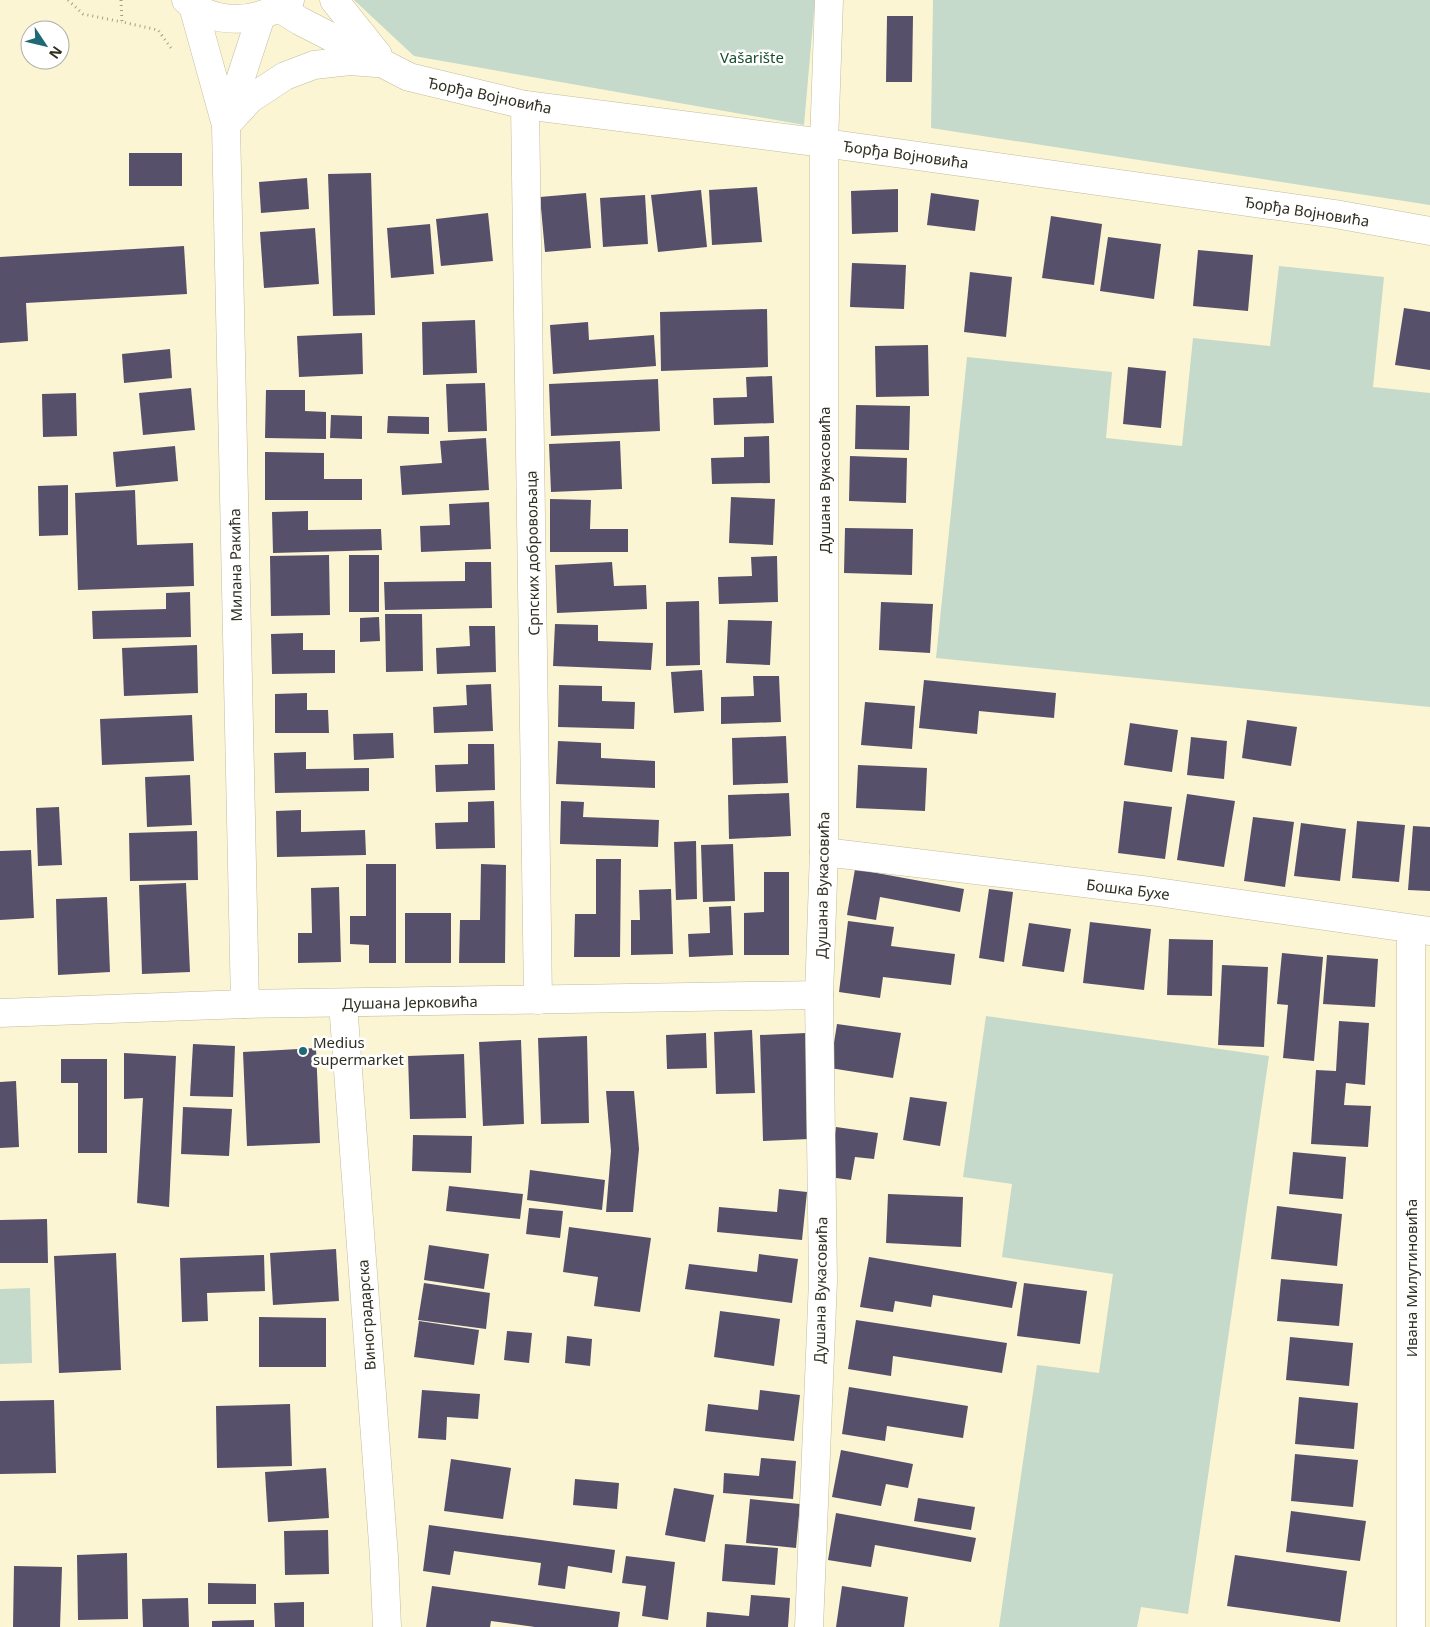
<svg xmlns="http://www.w3.org/2000/svg" width="1430" height="1627" font-family="'Noto Sans',sans-serif">
<style>
.green{fill:#c5daca}
.building{fill:#56506b}
.lines{fill:none;stroke-linecap:round;stroke-linejoin:round}
.street-casing{stroke:#c1bc9d;stroke-width:29}
.secondary-casing{stroke:#c1bc9d;stroke-width:29}
.path{stroke:#a39f86;stroke-width:3;stroke-dasharray:1 4;stroke-linecap:butt}
.street{stroke:#fff;stroke-width:28}
.secondary{stroke:#fff;stroke-width:28}
.poi-dot{fill:#1f6974;stroke:#fff;stroke-width:2}
.labels{text-anchor:middle;dominant-baseline:central;stroke-width:5;stroke-linejoin:round;paint-order:stroke}
.park-label{font-size:15px;fill:#154e2c;stroke:#fff}
.street-label{font-size:15px;fill:#312f22;stroke:#fff}
.poi-label{font-size:15px;fill:#312f22;stroke:#fff;text-anchor:start}
</style>
<rect width="100%" height="100%" fill="#fbf5d4"/>
<!-- green -->
<g class="green">
<polygon points="354,0 815,0 804,125 414,56"/>
<polygon points="933,0 1430,0 1430,205 931,128"/>
<polygon points="1279,266 1384,277 1373,387 1430,393 1430,707 936,658 967,357 1112,372 1106,438 1182,446 1193,338 1270,346"/>
<polygon points="986,1016 1269,1056 1188,1614 1141,1607 1137,1627 999,1627 1037,1365 1099,1373 1113,1274 1002,1257 1012,1184 963,1177"/>
<polygon points="30,1288 32,1363 0,1364 0,1289"/>
</g>
<!-- building -->
<g class="building">
<polygon points="887,16 913,16 912,82 886,82"/>
<rect x="129" y="153" width="53" height="33"/>
<polygon points="371,173 375,315 333,316 328,174"/>
<polygon points="307,178 309,209 261,213 259,182"/>
<polygon points="757,187 762,242 712,245 709,190"/>
<polygon points="898,189 898,232 852,234 851,191"/>
<polygon points="701,190 707,247 658,252 651,195"/>
<polygon points="586,193 591,248 545,252 540,197"/>
<polygon points="931,193 979,200 975,231 927,225"/>
<polygon points="645,195 648,244 603,247 600,198"/>
<polygon points="488,213 493,261 441,266 436,219"/>
<polygon points="1051,216 1102,224 1094,285 1042,278"/>
<polygon points="430,224 434,274 391,278 387,228"/>
<polygon points="315,228 319,284 264,288 260,232"/>
<polygon points="1108,237 1161,244 1154,299 1100,291"/>
<polygon points="184,246 187,294 26,303 28,341 0,343 0,257"/>
<polygon points="1198,250 1253,255 1248,311 1193,306"/>
<polygon points="852,263 906,265 904,309 850,307"/>
<polygon points="970,272 1012,277 1006,337 964,332"/>
<polygon points="1404,308 1430,312 1430,370 1395,365"/>
<polygon points="767,309 768,367 661,371 660,312"/>
<polygon points="475,320 477,373 423,375 422,322"/>
<polygon points="588,322 589,340 654,335 656,366 553,374 550,325"/>
<polygon points="362,333 363,374 299,377 297,336"/>
<polygon points="928,345 929,396 876,397 875,346"/>
<polygon points="170,349 172,378 124,383 122,354"/>
<polygon points="1128,367 1166,371 1161,428 1123,424"/>
<polygon points="772,376 774,423 714,425 713,398 747,397 746,377"/>
<polygon points="658,379 660,431 551,436 549,384"/>
<polygon points="485,383 487,431 448,432 446,384"/>
<polygon points="191,388 195,430 143,435 139,393"/>
<polygon points="266,390 305,390 305,411 326,412 326,439 265,438"/>
<polygon points="76,393 77,436 43,437 42,394"/>
<polygon points="856,405 910,406 909,450 855,449"/>
<polygon points="331,415 362,416 362,439 330,438"/>
<polygon points="388,416 429,417 429,434 387,433"/>
<polygon points="769,436 770,483 712,484 711,458 744,457 744,437"/>
<polygon points="486,438 489,490 402,495 400,466 442,463 440,441"/>
<polygon points="620,441 622,489 551,492 549,444"/>
<polygon points="175,446 178,481 116,487 113,452"/>
<polygon points="265,452 324,453 324,479 362,479 362,500 265,500"/>
<polygon points="850,456 907,458 906,503 849,501"/>
<polygon points="68,485 68,535 39,536 38,486"/>
<polygon points="135,490 137,545 193,543 194,586 78,590 75,493"/>
<polygon points="731,497 775,499 773,545 729,543"/>
<polygon points="550,499 591,500 590,529 628,529 628,552 550,552"/>
<polygon points="489,502 491,549 421,552 420,526 450,525 449,504"/>
<polygon points="308,511 308,530 381,529 382,550 273,553 272,512"/>
<polygon points="845,528 913,529 912,575 844,573"/>
<polygon points="329,555 330,615 271,616 270,556"/>
<rect x="349" y="555" width="30" height="57"/>
<polygon points="777,556 778,602 719,604 718,577 752,576 751,557"/>
<polygon points="465,562 491,562 492,608 385,610 384,582 465,581"/>
<polygon points="612,562 614,586 646,585 647,609 557,613 555,565"/>
<polygon points="190,592 191,637 93,639 92,611 166,609 166,593"/>
<polygon points="699,601 700,665 666,666 666,602"/>
<polygon points="881,602 933,604 930,653 879,650"/>
<polygon points="385,614 422,614 423,671 386,672"/>
<polygon points="379,617 380,641 360,642 360,618"/>
<polygon points="728,620 772,621 770,665 726,663"/>
<polygon points="555,624 598,625 598,641 653,643 651,670 553,666"/>
<polygon points="469,626 495,626 496,672 437,674 436,648 470,646"/>
<polygon points="303,633 303,650 335,650 335,673 272,674 271,634"/>
<polygon points="197,645 198,693 124,696 122,648"/>
<polygon points="702,670 704,711 674,713 671,672"/>
<polygon points="753,676 779,676 781,722 721,724 721,697 754,696"/>
<polygon points="924,680 1056,693 1054,718 979,711 977,734 919,728"/>
<polygon points="491,684 493,731 434,733 433,707 467,705 466,685"/>
<polygon points="559,685 602,686 602,701 635,702 634,729 558,727"/>
<polygon points="307,693 307,710 328,710 329,733 275,733 275,694"/>
<polygon points="865,702 915,706 912,749 861,745"/>
<polygon points="192,715 194,761 102,765 100,719"/>
<polygon points="1247,720 1297,727 1291,766 1242,758"/>
<polygon points="1130,723 1178,730 1172,772 1124,765"/>
<polygon points="393,733 394,758 354,760 353,734"/>
<polygon points="786,736 788,783 733,785 732,738"/>
<polygon points="1191,737 1227,741 1224,779 1187,775"/>
<polygon points="558,741 601,743 601,758 655,761 655,788 556,784"/>
<polygon points="468,744 494,744 495,790 436,792 435,765 468,764"/>
<polygon points="306,752 306,769 369,768 369,791 275,793 274,753"/>
<polygon points="858,765 927,768 925,811 856,808"/>
<polygon points="190,775 192,825 147,827 145,777"/>
<polygon points="789,793 791,836 729,839 728,795"/>
<polygon points="1187,794 1235,801 1224,867 1177,860"/>
<polygon points="494,801 495,848 436,849 435,823 468,822 468,802"/>
<polygon points="561,801 584,802 583,817 659,820 658,847 560,844"/>
<polygon points="1124,801 1172,807 1165,859 1118,853"/>
<polygon points="59,807 62,865 38,866 36,808"/>
<polygon points="301,810 301,832 365,830 366,855 277,857 276,811"/>
<polygon points="1253,817 1294,822 1285,887 1244,881"/>
<polygon points="1357,821 1405,825 1399,882 1352,878"/>
<polygon points="1301,823 1346,829 1340,881 1294,876"/>
<polygon points="1413,826 1430,827 1430,891 1408,890"/>
<polygon points="197,831 198,880 130,881 129,833"/>
<polygon points="696,841 697,899 676,900 674,842"/>
<polygon points="733,844 735,901 703,902 701,845"/>
<polygon points="31,850 34,918 0,920 0,851"/>
<polygon points="596,859 621,859 620,957 574,957 575,914 596,914"/>
<polygon points="366,864 396,864 396,963 369,963 369,945 350,944 350,916 366,916"/>
<polygon points="481,864 506,865 505,963 459,963 460,920 480,920"/>
<polygon points="855,869 964,889 960,912 880,897 876,920 847,915"/>
<polygon points="764,872 789,872 789,955 744,955 744,913 764,912"/>
<polygon points="186,883 190,972 142,974 139,885"/>
<polygon points="339,887 341,962 298,963 298,933 312,933 311,888"/>
<polygon points="671,889 673,954 631,955 631,920 640,920 639,890"/>
<polygon points="989,889 1013,892 1004,962 979,958"/>
<polygon points="107,897 110,972 58,975 56,899"/>
<polygon points="731,906 733,955 689,957 688,934 710,933 709,907"/>
<rect x="405" y="913" width="46" height="50"/>
<polygon points="848,921 894,927 891,946 955,954 951,985 883,977 880,998 839,992"/>
<polygon points="1090,922 1151,929 1144,990 1083,983"/>
<polygon points="1029,923 1071,929 1064,972 1022,966"/>
<polygon points="1169,939 1213,940 1212,996 1167,995"/>
<polygon points="1282,953 1323,957 1314,1061 1283,1058 1288,1005 1277,1004"/>
<polygon points="1327,955 1378,959 1375,1007 1323,1004"/>
<polygon points="1222,965 1268,967 1264,1047 1218,1045"/>
<polygon points="1339,1021 1369,1023 1365,1085 1346,1083 1344,1105 1371,1106 1368,1147 1311,1144 1316,1070 1336,1071"/>
<polygon points="837,1024 901,1033 893,1078 830,1068"/>
<polygon points="752,1030 755,1093 716,1094 714,1032"/>
<polygon points="706,1033 707,1068 667,1069 666,1035"/>
<polygon points="806,1033 809,1139 763,1141 760,1035"/>
<polygon points="587,1036 589,1123 541,1124 538,1038"/>
<polygon points="521,1040 524,1124 483,1126 479,1042"/>
<polygon points="193,1044 235,1046 233,1097 190,1096"/>
<polygon points="316,1048 320,1143 247,1146 243,1052"/>
<polygon points="124,1053 176,1056 169,1207 137,1203 143,1098 124,1099"/>
<polygon points="464,1054 466,1118 410,1119 408,1056"/>
<polygon points="61,1059 107,1059 107,1153 78,1153 78,1083 61,1083"/>
<polygon points="16,1081 19,1147 0,1148 0,1082"/>
<polygon points="606,1091 634,1091 639,1149 633,1212 606,1212 611,1151"/>
<polygon points="910,1097 947,1102 940,1146 903,1140"/>
<polygon points="183,1107 232,1109 229,1156 181,1154"/>
<polygon points="836,1127 878,1133 874,1159 855,1157 851,1180 829,1177"/>
<polygon points="413,1135 472,1136 471,1173 412,1171"/>
<polygon points="1293,1152 1346,1157 1343,1199 1289,1194"/>
<polygon points="530,1170 605,1180 602,1210 527,1200"/>
<polygon points="449,1186 523,1194 520,1219 446,1211"/>
<polygon points="779,1189 807,1192 802,1240 717,1232 719,1207 777,1212"/>
<polygon points="888,1194 963,1197 961,1247 886,1243"/>
<polygon points="1277,1206 1342,1214 1337,1266 1271,1259"/>
<polygon points="529,1208 563,1211 560,1238 526,1234"/>
<polygon points="47,1219 48,1263 0,1263 0,1220"/>
<polygon points="569,1227 651,1238 640,1312 594,1306 598,1277 563,1272"/>
<polygon points="429,1245 489,1254 484,1289 424,1280"/>
<polygon points="336,1249 339,1301 273,1305 270,1253"/>
<polygon points="116,1253 121,1370 59,1373 54,1256"/>
<polygon points="759,1254 798,1259 792,1303 685,1289 689,1264 757,1272"/>
<polygon points="264,1255 265,1291 207,1293 208,1321 182,1322 180,1258"/>
<polygon points="869,1257 1017,1282 1012,1308 933,1295 931,1307 895,1301 893,1312 860,1307"/>
<polygon points="1281,1279 1343,1284 1339,1326 1277,1321"/>
<polygon points="424,1283 490,1293 486,1329 418,1320"/>
<polygon points="1024,1283 1087,1291 1080,1344 1017,1336"/>
<polygon points="720,1311 780,1319 774,1366 714,1357"/>
<polygon points="259,1317 326,1318 326,1367 259,1367"/>
<polygon points="856,1320 1007,1343 1002,1373 893,1356 891,1376 848,1369"/>
<polygon points="419,1321 479,1330 474,1365 414,1357"/>
<polygon points="507,1331 532,1333 529,1363 504,1360"/>
<polygon points="567,1336 592,1339 590,1366 565,1363"/>
<polygon points="1290,1337 1353,1343 1349,1386 1286,1380"/>
<polygon points="849,1387 968,1406 963,1438 887,1426 885,1441 842,1434"/>
<polygon points="422,1390 480,1394 478,1419 447,1417 446,1440 418,1438"/>
<polygon points="760,1390 800,1395 794,1441 705,1431 708,1404 758,1410"/>
<polygon points="1299,1397 1358,1403 1354,1449 1295,1444"/>
<polygon points="54,1400 56,1473 0,1474 0,1401"/>
<polygon points="290,1404 292,1466 217,1468 216,1406"/>
<polygon points="841,1450 913,1464 908,1488 886,1484 881,1506 832,1497"/>
<polygon points="1295,1454 1358,1460 1353,1507 1291,1501"/>
<polygon points="761,1458 796,1461 793,1499 723,1493 724,1473 759,1476"/>
<polygon points="451,1459 511,1468 503,1519 444,1511"/>
<polygon points="326,1468 329,1518 268,1522 265,1472"/>
<polygon points="575,1479 619,1483 617,1509 573,1505"/>
<polygon points="674,1488 714,1495 705,1542 665,1535"/>
<polygon points="918,1498 975,1507 971,1530 914,1521"/>
<polygon points="750,1499 800,1504 796,1548 746,1543"/>
<polygon points="1291,1511 1366,1521 1360,1561 1286,1552"/>
<polygon points="836,1513 976,1538 971,1562 875,1545 871,1567 828,1560"/>
<polygon points="429,1525 615,1550 612,1573 568,1566 565,1589 538,1585 541,1563 454,1551 450,1575 423,1571"/>
<polygon points="328,1530 329,1574 285,1575 284,1531"/>
<polygon points="725,1544 778,1548 775,1585 722,1581"/>
<polygon points="127,1553 128,1619 78,1620 77,1555"/>
<polygon points="1235,1555 1347,1571 1340,1622 1227,1606"/>
<polygon points="626,1556 675,1562 668,1620 642,1616 646,1586 622,1583"/>
<polygon points="14,1566 62,1567 60,1627 13,1627"/>
<polygon points="208,1583 256,1584 256,1604 208,1604"/>
<polygon points="432,1586 620,1612 618,1627 535,1627 491,1621 490,1627 426,1627"/>
<polygon points="842,1586 908,1597 904,1627 836,1627"/>
<polygon points="751,1595 790,1598 788,1627 706,1627 707,1612 749,1616"/>
<polygon points="188,1598 189,1627 143,1627 142,1599"/>
<polygon points="304,1602 304,1627 275,1627 274,1603"/>
<polygon points="254,1620 254,1627 212,1627 212,1621"/>
</g>
<g class="lines">
<!-- street casing -->
<g class="street-casing">
<g id="street">
<polyline points="334,0 378,55"/>
<polyline points="193,6 226,125 245,1004"/>
<polyline points="279,8 300,21 409,77 525,105 824,143 1335,214 1430,231"/>
<polyline points="525,105 538,1000"/>
<polyline points="228,117 261,16"/>
<polyline points="226,125 250,99 285,76 314,65 350,61 376,63"/>
<polyline points="824,852 1150,891 1429,931"/>
<polyline points="343,1003 384,1557 387,1627"/>
<polyline points="0,1013 245,1004 819,995"/>
<polyline points="809,1627 823,1280 819,995 824,852 824,143 829,0"/>
<polyline points="1411,1627 1411,929"/>
</g>
</g>
<!-- secondary casing -->
<g class="secondary-casing">
<path id="secondary" d="M186,0C215,27 260,23 290,0"/>
</g>
<!-- path -->
<g class="path">
<polyline points="68,0 83,14 122,22"/>
<polyline points="121,0 122,22 158,30 173,51"/>
</g>
<!-- street -->
<use href="#street" class="street"/>
<!-- secondary -->
<use href="#secondary" class="secondary"/>
</g>
<!-- markers -->
<circle class="poi-dot" cx="303" cy="1051" r="5"/>
<g class="labels">
<!-- park labels -->
<g class="park-label">
<text x="752" y="57">Vašarište</text>
</g>
<!-- street labels -->
<g class="street-label">
<text transform="translate(490 95) rotate(12)">Ђорђа Војновића</text>
<text transform="translate(906 154) rotate(8)">Ђорђа Војновића</text>
<text transform="translate(1307 211) rotate(9)">Ђорђа Војновића</text>
<text transform="translate(824 480) rotate(-90)">Душана Вукасовића</text>
<text transform="translate(532 553) rotate(-91)">Српских добровољаца</text>
<text transform="translate(235 565) rotate(-91)">Милана Ракића</text>
<text transform="translate(822 885) rotate(-89)">Душана Вукасовића</text>
<text transform="translate(1128 889) rotate(7)">Бошка Бухе</text>
<text transform="translate(410 1002) rotate(-1)">Душана Јерковића</text>
<text transform="translate(1411 1278) rotate(-90)">Ивана Милутиновића</text>
<text transform="translate(820 1290) rotate(-89)">Душана Вукасовића</text>
<text transform="translate(366 1315) rotate(-94)">Виноградарска</text>
</g>
<!-- poi labels -->
<g class="poi-label">
<text x="313" y="1042">Medius<tspan x="313" dy="17">supermarket</tspan></text>
</g>
</g>
<!-- north arrow -->
<g transform="translate(45 45) rotate(125)"><circle r="24" fill="#ffffff" stroke="#adaca7"/>
<path d="M0-4L9 19L0 12L-9 19Z" fill="#1f6974"/>
<text y="-8" font-size="14" font-weight="bold" text-anchor="middle" fill="#312f22">N</text>
</g>
</svg>
